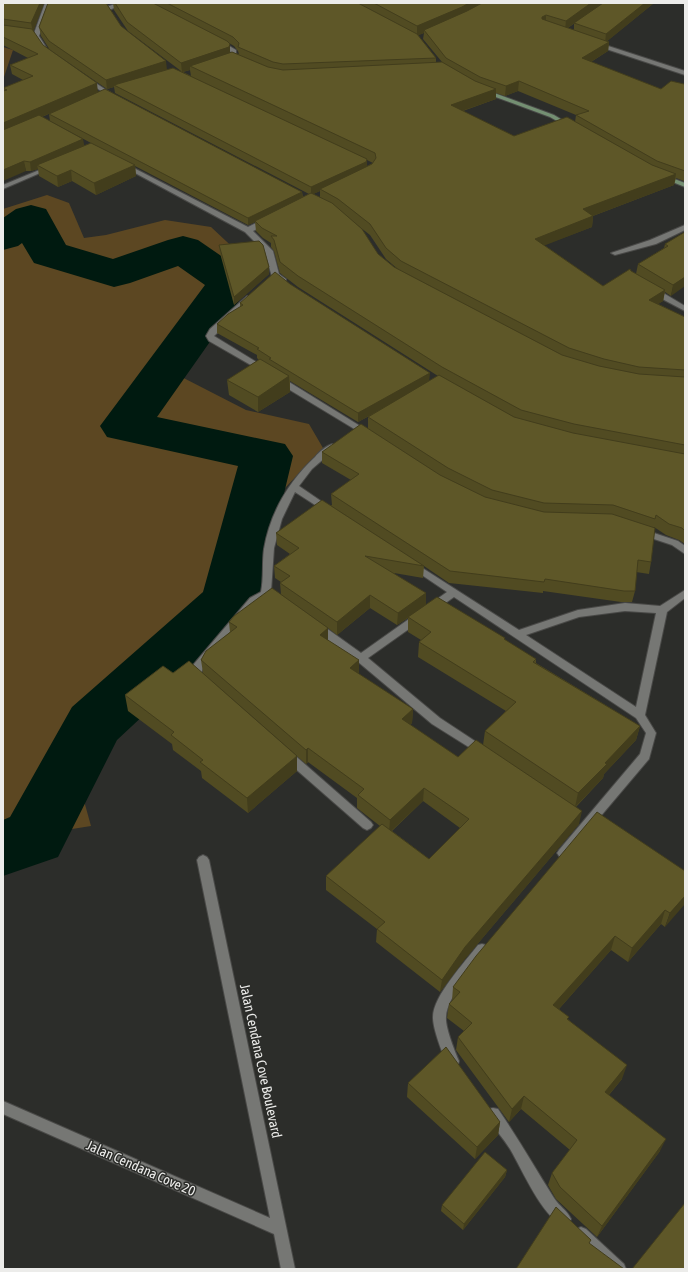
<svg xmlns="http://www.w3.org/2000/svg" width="688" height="1272" font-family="'Asap Condensed',sans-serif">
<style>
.green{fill:#5c4722}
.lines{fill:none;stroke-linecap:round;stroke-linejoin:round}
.river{fill:#001a10;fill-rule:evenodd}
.street-casing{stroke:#494947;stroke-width:2}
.secondary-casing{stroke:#494947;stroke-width:2}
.street{fill:#767774;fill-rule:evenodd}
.secondary{fill:#748f72;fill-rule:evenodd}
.wall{fill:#514b22;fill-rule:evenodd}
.shaded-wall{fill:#423d1c}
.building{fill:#5e5728;stroke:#423d1c}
.labels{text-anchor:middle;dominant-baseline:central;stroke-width:3;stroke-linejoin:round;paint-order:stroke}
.near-street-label{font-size:14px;fill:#ececea;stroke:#2c2d2a}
</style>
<rect width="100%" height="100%" fill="#2c2d2a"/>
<!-- green -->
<g class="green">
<polygon points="3,47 13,50 3,80"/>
<polygon points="47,195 69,203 84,238 106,235 165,220 211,227 241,255 250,277 168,370 246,410 309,424 323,448 267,507 252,587 239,629 135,707 81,790 91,826 3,840 3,209"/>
</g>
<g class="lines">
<!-- river -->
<polygon class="river" points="31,205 46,209 66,245 113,259 168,240 183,236 198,240 246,273 252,282 157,417 285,444 293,456 258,602 249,617 117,740 58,857 3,876 3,820 10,817 72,707 203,592 238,466 107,437 100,426 205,285 178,266 130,283 114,287 34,263 22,243 18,246 3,250 3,218 16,209"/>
<!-- street casing -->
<g class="street-casing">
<g id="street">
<polygon points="45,3 51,3 39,36 46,47 43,49 41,48 33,36"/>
<polygon points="118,3 127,3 109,10 93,7 96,5 109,6"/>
<polygon points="217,41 221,41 236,50 236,59 232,59 231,52 217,43"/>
<polygon points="596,42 685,71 685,75 594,45 593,44"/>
<polygon points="86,77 88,78 117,97 112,98 84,80 83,79"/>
<polygon points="122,164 126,164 248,227 264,219 270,219 270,223 253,231 273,251 279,274 286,279 286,283 280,283 272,277 265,252 245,232 122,166"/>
<polygon points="49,166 54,167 3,189 3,185"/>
<polygon points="685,225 685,230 656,244 615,255 611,253 650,240"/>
<polygon points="649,288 655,288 685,306 685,311 649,292"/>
<polygon points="247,296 253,296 254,298 214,336 266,368 266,372 263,372 209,341 206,336 210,329"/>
<polygon points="275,377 281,377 373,434 369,437 366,436 275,381 274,379"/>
<path d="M332,444L335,445L336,447L335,449L312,469L299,486L334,510L332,512H326L295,492L282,519L274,548L271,592L277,595L279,597L274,600L266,598L256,602L203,668L201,674L205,678L204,681H196L191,675L194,664L250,598L261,592C264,578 262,563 264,549C270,513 289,481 315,457C319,452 326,446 332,444Z"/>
<polygon points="642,529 678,541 685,546 685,554 672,545 639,534 637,532"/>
<path d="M413,562L519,630L578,610L625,603L660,606L685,590V598L667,612L645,715L656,733L649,759L567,856L563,858L559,856L557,853L559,850L640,754L646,733L636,718L454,597L368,658L440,718L487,749L488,752L487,755L483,756L432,724L357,661L314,631L313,628L314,625H322L361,653L447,592L410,567L408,565L410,563ZM625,611L656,613L636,707L526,635L579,617Z"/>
<polygon points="287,751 291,752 371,822 373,825 371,828 367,830 363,828 283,758 282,755 283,752"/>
<polygon points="203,855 207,857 209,860 295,1269 281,1269 274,1234 3,1114 3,1101 270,1218 197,860 199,857"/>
<path d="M482,944L486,945L488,949L486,953C474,969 447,996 446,1017C445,1027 455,1052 459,1061L458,1065L453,1067L448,1065C443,1056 433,1029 433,1018C432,997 465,962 478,945Z"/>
<path d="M493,1108L498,1109C518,1138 535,1168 554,1198C559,1206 567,1210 571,1219L569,1224L564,1226C542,1217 522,1169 510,1149C503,1138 495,1129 488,1119L486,1114L488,1109Z"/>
<polygon points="581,1227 586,1229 624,1264 626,1269 608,1269 576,1239 574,1234 576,1229"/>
</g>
</g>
<!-- secondary casing -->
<g class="secondary-casing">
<g id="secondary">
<polygon points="482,90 486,90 554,115 574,127 569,128 550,117 482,92"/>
<polygon points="660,175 664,175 685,183 685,187 660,177"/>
</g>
</g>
<!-- street -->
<use href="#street" class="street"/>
<!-- secondary -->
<use href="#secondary" class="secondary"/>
</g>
<!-- wall -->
<g class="wall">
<path d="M3,3H44L33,32L43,45L98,92L302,192L303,197L309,194L115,93L114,87L107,89L50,50L41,36L39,27L48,3H113L109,4H107L121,26L167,70L181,71L128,31L114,10L113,3H602L568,28L574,30V23L654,3L607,41L609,42L608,51L591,62L661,89L684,84L685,83V180L684,181L676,178L674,185L593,216L592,227L544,245L603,286L631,271L636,274L638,264L664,248L665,244L685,232L671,296L665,292L663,301L658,304L685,317V544L679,540L666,535L654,527L651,562L649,574L636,572L635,591L632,602H621L543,591V593L449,583L424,566L423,578L394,573L426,605L505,638V640L536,659V663L640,726L636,740L604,774L603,778L576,807L579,824L464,960L440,992L376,942L377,929L326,890V876L380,826L357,808V798L308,762L306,764L216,685L297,771L248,813L202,778L201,771L173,750L172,744L128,711L125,695L173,673H203L201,660L230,632L229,622L281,594L280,583L281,582L275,578L274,566L290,554L277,545L276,533L332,505L331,494L351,480L322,463V452L368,428V417L373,414L358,422L290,381V392L258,412L229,395L227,380L259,360L257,358V355L217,333V324L240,307V303L290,284L429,381L438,376L298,287L280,273L274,251L271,247V243L263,238L256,231L255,222L248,225L135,166L136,176L96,195L72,181L58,187L39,176L38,169L31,171H26L3,88L23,80L12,74L10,65L28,58L3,45ZM424,33L423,39L442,62L436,63V58L418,35ZM229,43L234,46L238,51L239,54L230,52V44ZM190,70L191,76L183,72ZM518,91L576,115L575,122L514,136L463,111L496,99V93L505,96ZM62,108L49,114L50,121L91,143L84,146L42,117ZM367,160L373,163L367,166ZM320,191V198L313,194ZM356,224L370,235L386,259L399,270L394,267L378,254ZM370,608L397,625L408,618V632L421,640L419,642L418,657L506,711L485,731L483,745L458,757L410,725L412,723L413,709L359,674L328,640V628L337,635ZM423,801L460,828L429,859L392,831Z"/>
<polygon points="219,245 269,274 234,305 220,253"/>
<polygon points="685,871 665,927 661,924 628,962 611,950 559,1009 622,1079 609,1095 660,1151 597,1237 556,1199 548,1185 552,1173 570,1150 521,1109 509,1122 456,1050 458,1037 464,1031 447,1018 449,1004 452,1001 453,987"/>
<polygon points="408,1083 500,1122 498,1135 475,1159 407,1097"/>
<polygon points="507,1170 505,1177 463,1230 441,1211 442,1205"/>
</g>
<!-- shaded-wall -->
<g class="shaded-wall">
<polygon points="40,3 44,3 33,32 31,23"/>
<polygon points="469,3 484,3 461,16 424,30 424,33 417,36 417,26"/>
<polygon points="591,3 602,3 565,30 566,21"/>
<polygon points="645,3 654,3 605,43 606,34"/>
<polygon points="546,15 546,24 541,26 542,17"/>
<polygon points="609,42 608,51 581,68 582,58"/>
<polygon points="230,44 230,53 190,66 190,70 182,72 181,63"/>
<polygon points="166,61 167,70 114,85 114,87 107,89 106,80"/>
<polygon points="519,81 518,91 505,96 506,86"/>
<polygon points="97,83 98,93 3,133 3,123"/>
<polygon points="496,89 496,99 450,115 451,105"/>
<polygon points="83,139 85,149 37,165 38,169 31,171 30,162"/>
<polygon points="367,159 367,168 320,189 320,191 311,195 311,187"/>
<polygon points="24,161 26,171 3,181 3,170"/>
<polygon points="135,165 136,176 96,195 94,183"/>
<polygon points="71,170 72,181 58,187 57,176"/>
<polygon points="676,174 674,185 582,220 583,209"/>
<polygon points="302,192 303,200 255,221 255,222 248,225 248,218"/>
<polygon points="593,216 592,227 533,250 535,239"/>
<polygon points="269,267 269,274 234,305 234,297"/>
<polygon points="685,277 685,286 671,296 673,285"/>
<polygon points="665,290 663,301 647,311 649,300"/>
<polygon points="430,373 429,382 358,422 358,413"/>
<polygon points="289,376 290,392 258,412 258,397"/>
<polygon points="426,593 426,605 397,625 398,613"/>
<polygon points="370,595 370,608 337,635 337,622"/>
<polygon points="328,628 328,642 320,635"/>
<polygon points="359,660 359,674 350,668"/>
<polygon points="413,709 412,723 401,733 402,719"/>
<polygon points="640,726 636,740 604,774 603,778 575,807 578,793 605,763"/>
<polygon points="308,748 308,762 306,764 306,750"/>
<polygon points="297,756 297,771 248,813 247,798"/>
<polygon points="424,788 423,801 389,833 390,820"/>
<polygon points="582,811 579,824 464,960 440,992 442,980 465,947"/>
<polygon points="685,896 685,904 665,927 670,913"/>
<polygon points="665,910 661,924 628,962 632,948"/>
<polygon points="615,936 611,950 550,1019 553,1005"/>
<polygon points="627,1065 622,1079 600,1105 605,1092"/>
<polygon points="524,1096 521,1109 509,1122 512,1109"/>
<polygon points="500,1122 498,1135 475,1159 477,1147"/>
<polygon points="666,1139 660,1151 597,1237 602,1226"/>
<polygon points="507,1170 505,1177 463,1230 464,1224"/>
</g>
<!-- building -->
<g class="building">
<polygon points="3,3 40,3 31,23 3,19"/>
<polygon points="48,3 106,3 121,26 166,61 106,80 49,41 39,27"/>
<polygon points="115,3 153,3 227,41 230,44 229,47 181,63 127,22"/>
<polygon points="167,3 358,3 417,34 436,58 283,64 273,62 238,47 239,43 233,37"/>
<polygon points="374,3 469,3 462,7 417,26"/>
<polygon points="482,3 591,3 566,21 546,15 542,17 542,19 609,42 582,58 661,89 671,81 684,84 685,83 685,171 657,161 576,115 589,111 519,81 506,86 480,77 446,58 424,30 467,11"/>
<polygon points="603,3 645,3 606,34 574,23"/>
<polygon points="3,25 32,29 43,45 97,83 3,123 3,91 7,90 3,88 33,76 10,65 38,54 3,37"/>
<polygon points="232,52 268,67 283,70 442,62 475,81 496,89 451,105 514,136 567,117 652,165 676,174 583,209 593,216 535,239 603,286 630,269 631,271 665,290 649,300 685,317 685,370 639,367 604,359 569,348 401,261 386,248 370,224 338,199 320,189 372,164 376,158 375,153 190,66"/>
<polygon points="173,68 367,159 366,162 311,187 114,85"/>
<polygon points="105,89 302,192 248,218 49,114"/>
<polygon points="39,115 83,139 30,162 24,161 3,170 3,130"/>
<polygon points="91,143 135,165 94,183 71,170 57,176 37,165"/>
<polygon points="311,193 332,203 362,229 378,254 394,267 562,355 599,366 639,374 685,377 685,445 574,424 521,410 442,367 298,276 280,262 274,240 271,236 277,236 262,228 255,221"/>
<polygon points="685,232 685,277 673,285 638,264 668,246 665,244"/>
<polygon points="259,241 263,245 269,267 234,297 219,245"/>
<polygon points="275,272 290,284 430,373 358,413 269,359 271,358 257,349 259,348 217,324 228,314 243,305 240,303"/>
<polygon points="260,359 289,376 258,397 227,380"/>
<polygon points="439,375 514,417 573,433 685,454 685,531 682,528 669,524 656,515 655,519 613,505 544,503 492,490 448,468 368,417"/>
<polygon points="361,424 440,475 485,497 544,512 612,514 655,528 651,562 638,560 635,591 624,591 545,579 544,582 450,571 331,494 359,474 322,452"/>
<polygon points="322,500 424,566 365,556 426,593 398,613 370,595 337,622 280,583 290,576 274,566 299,548 276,533"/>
<polygon points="272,588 328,628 320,635 359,660 350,668 413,709 402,719 458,757 476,740 582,811 465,947 442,980 377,929 385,922 326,876 382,824 429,859 469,819 424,788 390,820 358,795 364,789 308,748 306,750 201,660 206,651 237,627 229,622 234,616"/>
<polygon points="437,597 505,638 504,639 536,659 533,662 640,726 605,763 607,764 578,793 485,731 516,702 419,642 431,632 408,617"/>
<polygon points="189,661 297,756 247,798 200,762 203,760 171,735 174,732 125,695 163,666 173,673"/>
<polygon points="597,812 685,871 685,896 670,913 665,910 632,948 615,936 553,1005 569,1017 567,1019 627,1065 605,1092 666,1139 602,1226 560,1187 552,1173 577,1140 524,1096 512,1109 458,1037 472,1023 449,1004 460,992 453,987 476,956"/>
<polygon points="446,1047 500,1122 477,1147 408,1083"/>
<polygon points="485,1152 507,1170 464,1224 442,1205"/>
<polygon points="685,1203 685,1269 632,1269"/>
<polygon points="556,1207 591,1240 589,1243 624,1269 516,1269"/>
</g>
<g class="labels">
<!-- near-street labels -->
<g class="near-street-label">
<text transform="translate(261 1061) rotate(78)">Jalan Cendana Cove Boulevard</text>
<text transform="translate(141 1168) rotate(24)">Jalan Cendana Cove 20</text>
</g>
</g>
<!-- border -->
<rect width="688" height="1272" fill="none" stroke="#ececea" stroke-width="8"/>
</svg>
